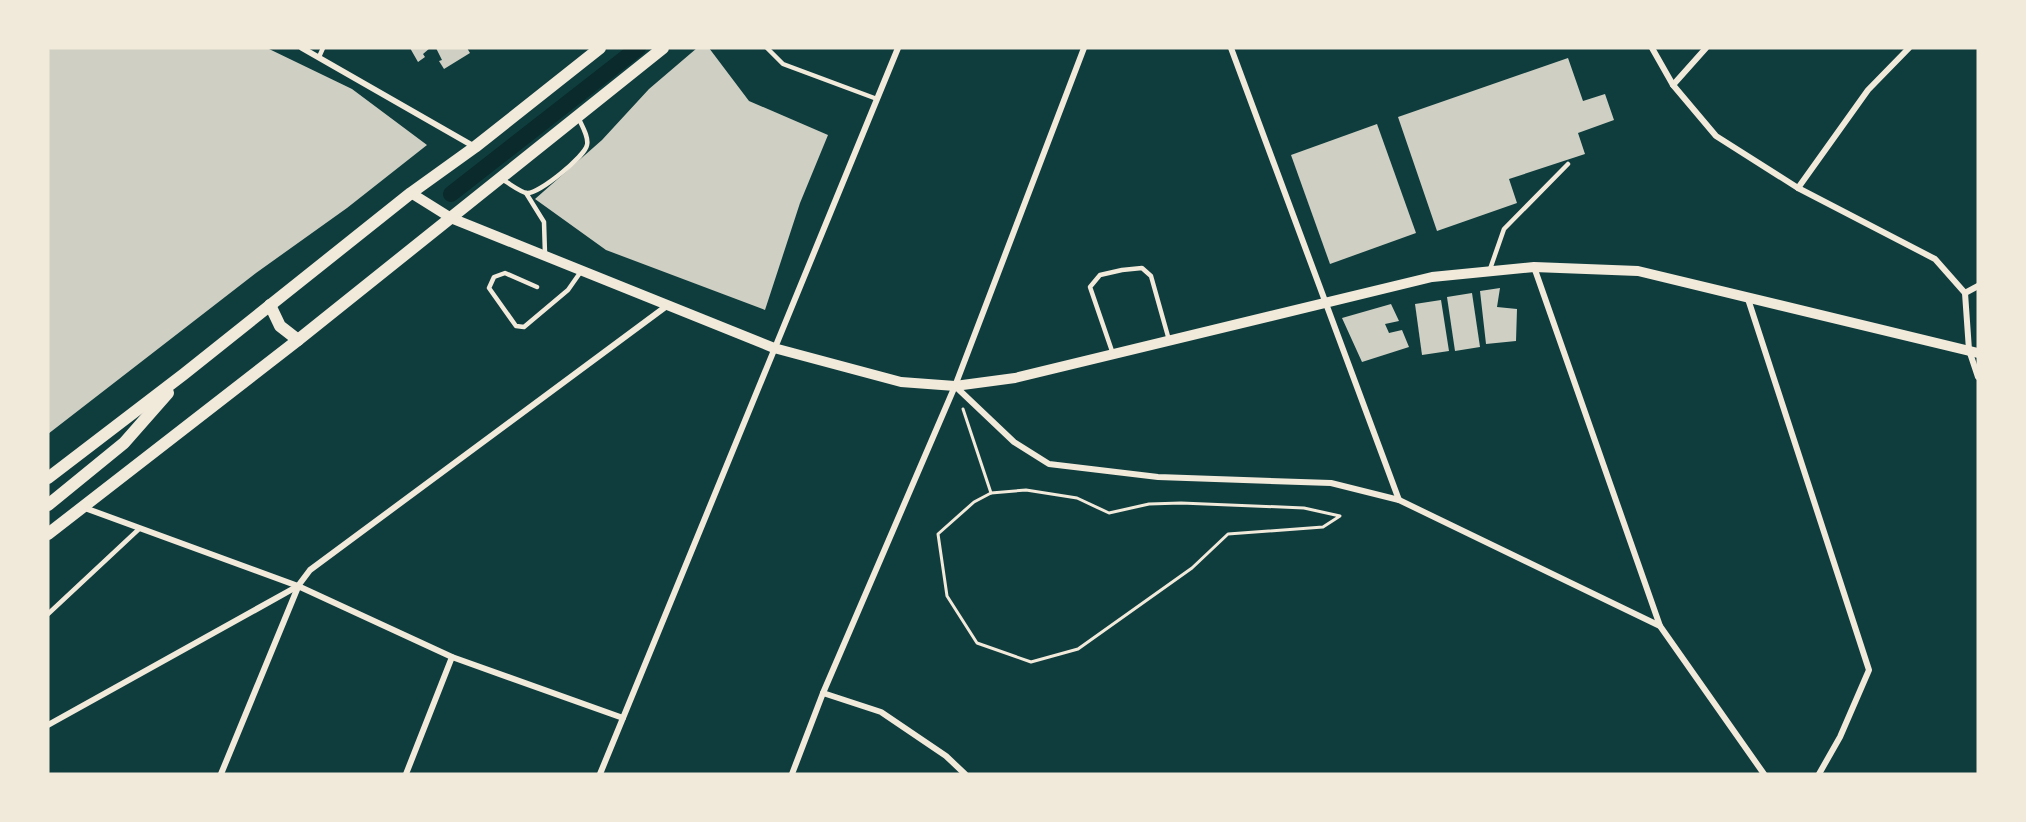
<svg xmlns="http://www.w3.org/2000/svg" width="2026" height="822" font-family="'Archivo Narrow',sans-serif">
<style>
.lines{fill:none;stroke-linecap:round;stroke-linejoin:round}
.canal{stroke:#0a2a2b;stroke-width:16}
.building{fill:#cfcfc3}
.path{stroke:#f1e9da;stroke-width:3}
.service{stroke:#f1e9da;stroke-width:4.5}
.minor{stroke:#f1e9da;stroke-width:6}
.tertiary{stroke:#f1e9da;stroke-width:10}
.secondary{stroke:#f1e9da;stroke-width:12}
</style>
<rect width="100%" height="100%" fill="#0f3d3e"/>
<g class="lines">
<!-- canal -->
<polyline class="canal" points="451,194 638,48"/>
</g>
<!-- building -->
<g class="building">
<polygon points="48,48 267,48 352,89 427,145 347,208 256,273 48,434"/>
<polygon points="410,48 430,48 423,54 425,57 418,62"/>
<polygon points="436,48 467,48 470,53 444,69 439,61 442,60"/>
<polygon points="697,48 709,48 749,101 828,135 800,203 765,310 606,250 535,199 602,140 649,89"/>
<polygon points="1568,58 1583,101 1605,94 1614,120 1578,133 1585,154 1509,179 1517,203 1437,231 1398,117"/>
<polygon points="1377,124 1416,233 1330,264 1291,155"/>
<polygon points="1500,288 1497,307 1517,309 1516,341 1486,344 1480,291"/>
<polygon points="1472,293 1480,347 1455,351 1447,297"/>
<polygon points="1441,300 1449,351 1422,355 1415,304"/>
<polygon points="1391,304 1399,321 1385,324 1389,333 1402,330 1409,347 1362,362 1342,318"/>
</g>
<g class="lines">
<!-- path -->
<g class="path">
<polyline points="963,409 991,493"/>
<polygon points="1026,490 1077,498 1109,513 1149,504 1181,503 1304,508 1340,516 1323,527 1228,534 1192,568 1078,649 1031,662 977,643 947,596 938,534 974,502 991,493"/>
</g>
<!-- service -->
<g class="service">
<polyline points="767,48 783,64 877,99"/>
<polyline points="319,57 323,48"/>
<path d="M503,180C509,183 520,192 527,193C539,194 585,156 587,145C589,137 582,126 579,119"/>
<polyline points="526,193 544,222 545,254"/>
<polyline points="1489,272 1504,229 1568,164"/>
<polyline points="537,287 505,273 494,277 489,288 516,326 524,327 568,290 582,270"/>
<polyline points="1113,354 1090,287 1100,275 1122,270 1142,268 1151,276 1169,340"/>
<polyline points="48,614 139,529"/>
</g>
<!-- minor -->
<g class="minor">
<polyline points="302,48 475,147"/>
<polyline points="1231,48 1399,500"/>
<polyline points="1652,48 1673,85 1716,136 1798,188 1935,259 1965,293 1969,350 1978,377"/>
<polyline points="1673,85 1706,48"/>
<polyline points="1798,188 1868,90 1909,48"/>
<polyline points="1534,267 1660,626"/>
<polyline points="1965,293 1978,286"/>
<polyline points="1748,299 1869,670 1840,737 1819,774"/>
<polyline points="955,386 1014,442 1049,464 1158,477 1331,483 1399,500 1660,626 1764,774"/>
<polyline points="82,507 298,586 452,657 623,718"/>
<polyline points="823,693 881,712 946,756 965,774"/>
<polyline points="48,725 298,586 310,570 668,305"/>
<polyline points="221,774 298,587"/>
<polyline points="406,774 452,657"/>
<polyline points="600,774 898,48"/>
<polyline points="792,774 823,693 955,386 1084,48"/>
</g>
<!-- tertiary -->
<polyline class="tertiary" points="411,193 451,218 774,348 901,382 955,386 1015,378 1432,277 1534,267 1638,271 1978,353"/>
<!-- secondary -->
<g class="secondary">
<polyline points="270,305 280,326 298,340"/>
<polyline points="48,478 184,374 411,193 475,147 600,48"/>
<polyline points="48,505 124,443 168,393"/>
<polyline points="48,534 298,340 663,48"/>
</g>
</g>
<!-- border -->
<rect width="2026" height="822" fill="none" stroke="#f1e9da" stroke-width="99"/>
</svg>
